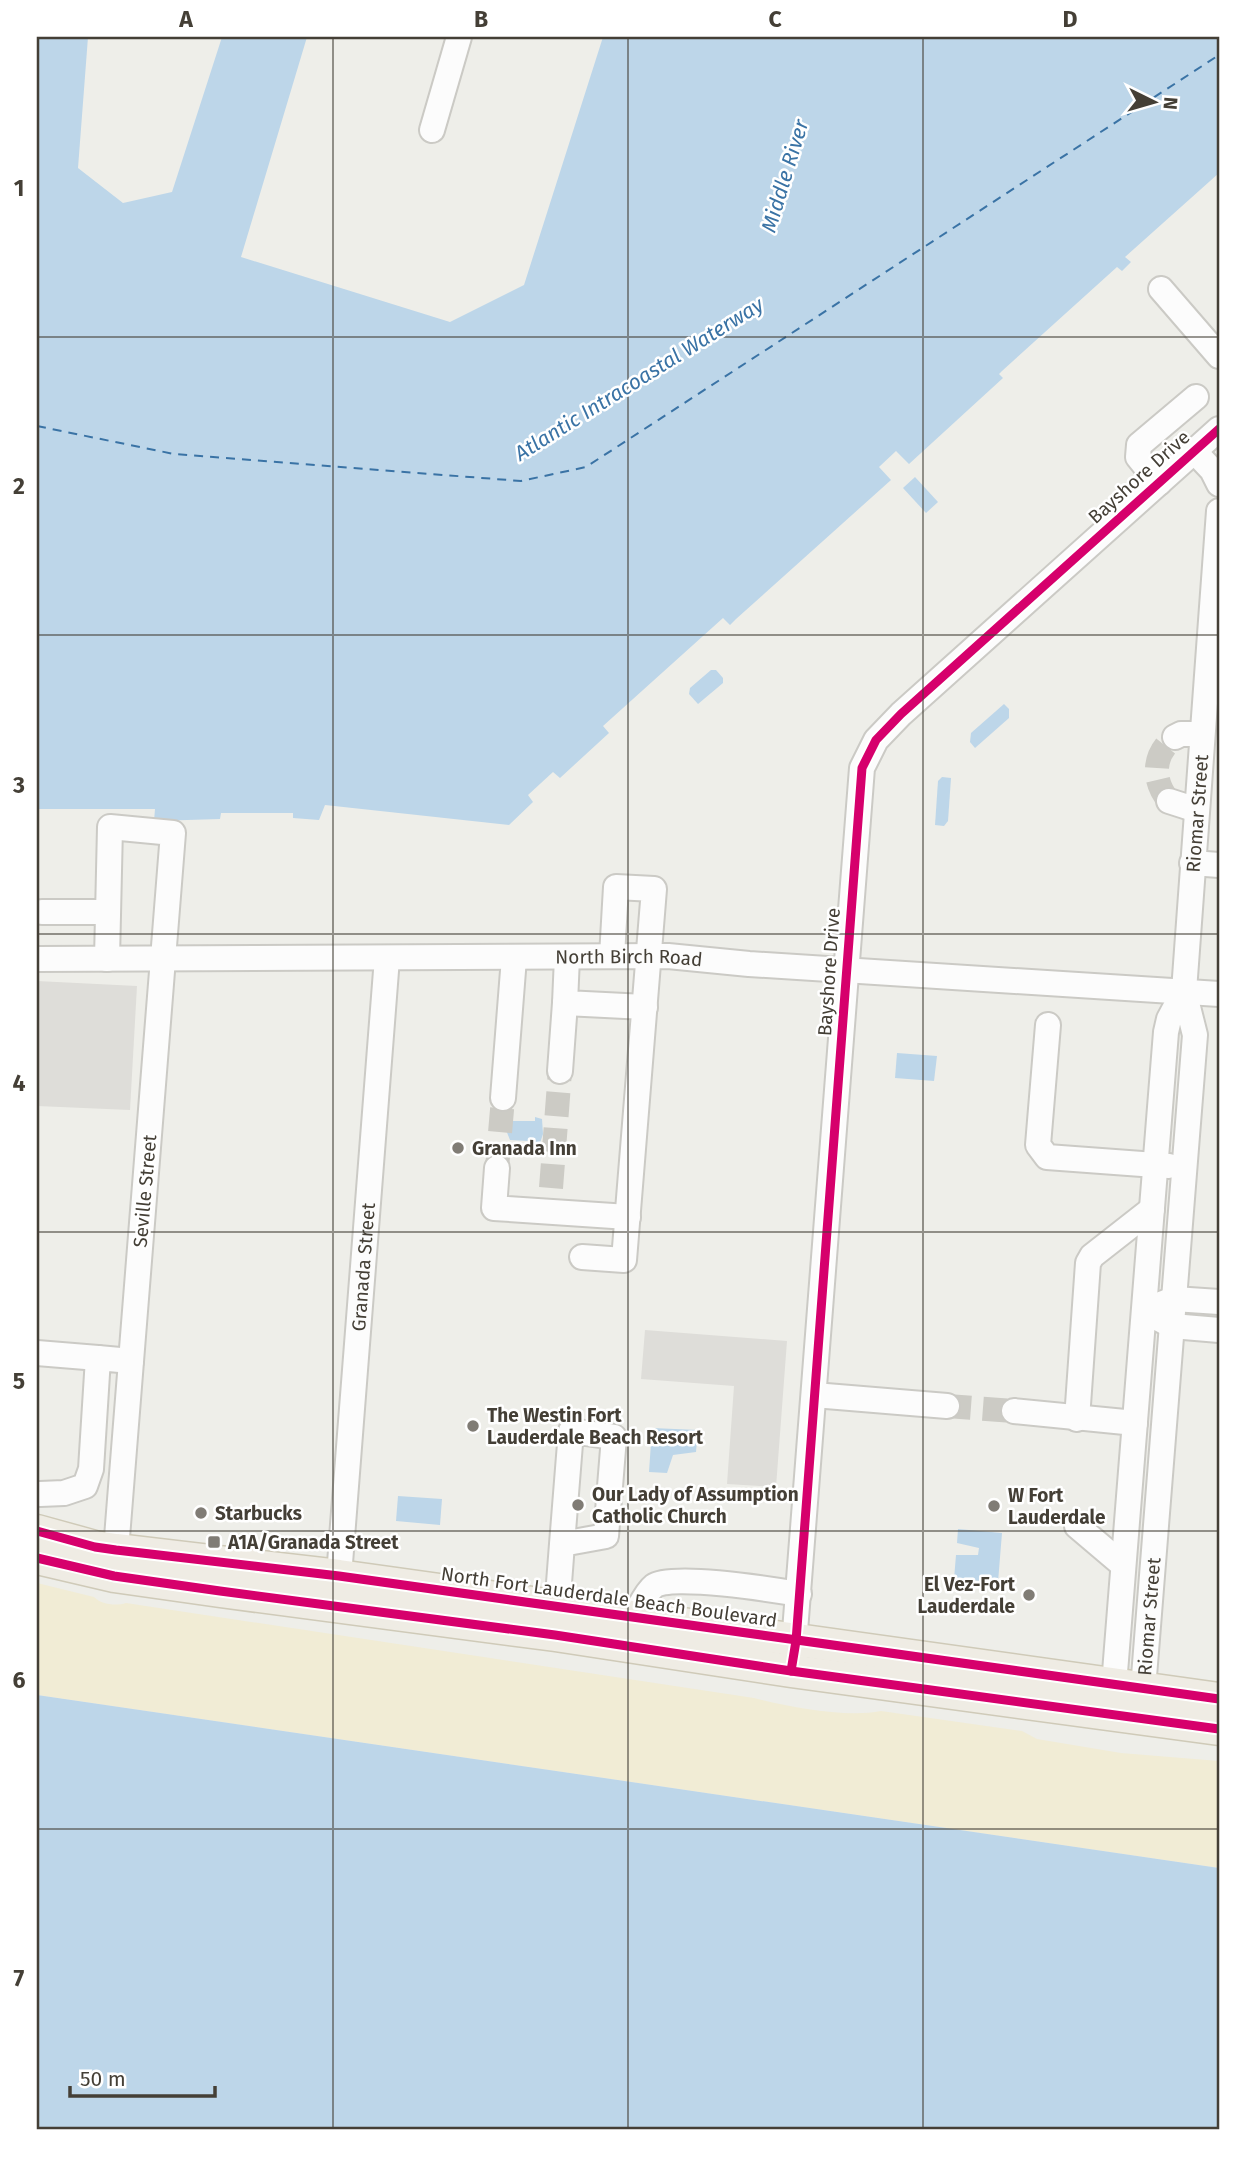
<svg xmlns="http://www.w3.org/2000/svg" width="1256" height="2166" font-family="'Fira Sans',sans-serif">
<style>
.sand{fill:#f1ecd5}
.parking{fill:#deddd9}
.water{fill:#bdd6e9}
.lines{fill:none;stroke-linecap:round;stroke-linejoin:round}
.ferry{stroke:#3a73a5;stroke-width:2;stroke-dasharray:9 7;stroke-linecap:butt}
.minor-tunnel{stroke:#cccbc5;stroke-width:24;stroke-dasharray:24 12;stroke-linecap:butt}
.minor-casing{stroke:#cbcac5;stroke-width:28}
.major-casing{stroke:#cfcab8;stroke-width:35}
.minor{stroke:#fcfcfc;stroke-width:24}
.major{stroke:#efece4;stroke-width:32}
.cycleway-casing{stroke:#fff;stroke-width:13}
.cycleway{stroke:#d6006c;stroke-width:9}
.grid{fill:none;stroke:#443f36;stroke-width:2;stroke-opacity:0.55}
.poi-dot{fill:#807c75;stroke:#fff;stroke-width:2.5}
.labels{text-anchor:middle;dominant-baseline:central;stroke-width:5;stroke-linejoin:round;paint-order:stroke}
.street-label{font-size:19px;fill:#443f36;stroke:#fff}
.poi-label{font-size:19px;font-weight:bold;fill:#443f36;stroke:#fff;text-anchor:start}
.water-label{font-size:21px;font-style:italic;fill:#3a73a5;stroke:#fff}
.neatline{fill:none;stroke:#443f36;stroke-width:2.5}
.grid-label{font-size:23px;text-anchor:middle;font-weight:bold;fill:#443f36}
</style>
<rect width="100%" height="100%" fill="#eeeee9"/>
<!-- sand -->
<path class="sand" d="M37,1583L94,1597C102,1605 116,1606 126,1603L754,1698C789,1707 846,1718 881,1711L1022,1731L1037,1739L1121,1753L1219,1761V1868L37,1695Z"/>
<!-- parking -->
<g class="parking">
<polygon points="37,981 137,986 130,1110 37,1106"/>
<polygon points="645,1330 787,1341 776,1487 727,1484 734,1386 641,1379"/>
</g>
<!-- water -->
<g class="water">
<polygon points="37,37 88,37 78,168 123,203 172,192 222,37 307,37 241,257 450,322 524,285 603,37 1219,37 1219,173 1125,257 1131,262 1122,271 1117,267 1002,371 999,374 1003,378 909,464 896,451 879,467 891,480 736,619 730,625 723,618 603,726 609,733 560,778 553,772 528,795 533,802 509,825 325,805 319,820 293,818 293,813 221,813 220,819 154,821 155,809 37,809"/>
<polygon points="915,477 938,502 926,513 903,488"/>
<polygon points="711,670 716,670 723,678 723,683 698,704 689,694 690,688"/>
<polygon points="1004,704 1009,709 1009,718 975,748 970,742 971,733"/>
<polygon points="942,777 951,778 948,821 944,826 935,825 938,781"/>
<polygon points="897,1053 937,1056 934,1081 895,1078"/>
<polygon points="535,1117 542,1119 543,1134 539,1146 528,1141 510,1140 506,1130 511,1121 535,1121"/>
<polygon points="652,1428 698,1430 696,1452 673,1455 667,1473 649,1472"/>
<polygon points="398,1496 442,1499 440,1525 396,1521"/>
<polygon points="958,1529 1002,1533 998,1582 954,1579 956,1555 978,1555 979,1548 957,1543"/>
<polygon points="37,1695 1219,1868 1219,2129 37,2129"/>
</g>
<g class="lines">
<!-- ferry -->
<polyline class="ferry" points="37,426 174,454 521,481 586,467 1219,55"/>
<!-- minor-tunnel -->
<g class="minor-tunnel">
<path d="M1169,801C1152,781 1152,754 1175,737"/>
<polyline points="497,1168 503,1098"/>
<polyline points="551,1188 560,1071"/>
<polyline points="947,1406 1014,1411"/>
</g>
<!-- minor casing -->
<g class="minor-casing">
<g id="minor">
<polyline points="432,130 459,37"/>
<polyline points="1161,289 1219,356"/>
<polyline points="1194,451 1212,470 1219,484"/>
<polyline points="1159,483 1138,457 1139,445 1196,397"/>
<polyline points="1175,737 1181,734 1202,734"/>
<polyline points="1169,801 1197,810"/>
<polyline points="1192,863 1219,865"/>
<polyline points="42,912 107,912"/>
<polyline points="567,957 565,1003 645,1007"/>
<path id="s1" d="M37,959L668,956L749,964L1219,994"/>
<polyline points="107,959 110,827 173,833 116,1550"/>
<polyline points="1048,1025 1038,1145 1047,1157 1169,1166"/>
<polyline points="560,1071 565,1003"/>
<polyline points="503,1098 514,958"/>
<polyline points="497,1168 494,1208 628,1217"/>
<polyline points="582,1257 624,1260 654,889 616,887 612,956"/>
<polyline points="1158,1305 1174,1299 1219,1302"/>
<polyline points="1157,1318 1172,1326 1219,1330"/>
<polyline points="37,1353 98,1358"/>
<polyline points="814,1395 947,1406"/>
<polyline points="1014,1411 1135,1423"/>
<polyline points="1077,1419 1088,1263 1092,1256 1152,1209"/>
<polyline points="40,1494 64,1493 85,1486 91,1469 98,1358 131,1361"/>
<polyline points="1077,1526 1123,1565"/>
<path id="s2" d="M339,1576L387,958"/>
<path d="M633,1618C639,1609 645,1593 654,1586C670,1573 775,1590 799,1594"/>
<polyline points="556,1622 562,1544 606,1536 614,1437 571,1431 562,1544"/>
<polyline points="793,1657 862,768 876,740 901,714 1219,429"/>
<path id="s3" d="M1119,1700L1114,1685L1166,1032L1169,1019L1184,991L1219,511"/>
<path id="s4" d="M1135,1702L1143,1689L1195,1035L1184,991"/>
</g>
</g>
<!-- major casing -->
<g class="major-casing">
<g id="major">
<polyline points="37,1531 95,1547 116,1550 339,1576 1219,1699"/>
<polyline points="37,1558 114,1576 220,1591 555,1635 791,1671 1219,1729"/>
</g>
</g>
<!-- minor -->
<use href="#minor" class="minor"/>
<!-- major -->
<use href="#major" class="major"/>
<!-- cycleway casing -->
<g class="cycleway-casing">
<g id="cycleway">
<polyline points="37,1531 95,1547 116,1550 339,1576 1219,1699"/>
<polyline points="37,1558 114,1576 220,1591 555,1635 791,1671 1219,1729"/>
<polyline points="791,1671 796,1641 862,768 876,740 901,714 1219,429"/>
</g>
</g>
<!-- cycleway -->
<use href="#cycleway" class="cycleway"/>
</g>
<!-- grid -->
<path class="grid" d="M333,37V2129M628,37V2129M923,37V2129M37,337H1219M37,635H1219M37,934H1219M37,1232H1219M37,1531H1219M37,1829H1219"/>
<!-- markers -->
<g class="poi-dot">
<circle cx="458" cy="1148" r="7"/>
<circle cx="473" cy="1426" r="7"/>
<circle cx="578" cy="1505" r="7"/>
<circle cx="994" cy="1506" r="7"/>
<circle cx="201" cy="1513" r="7"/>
<rect x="207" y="1535" width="14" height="14" rx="3.5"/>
<circle cx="1029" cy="1595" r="7"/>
</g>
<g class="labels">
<!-- street labels -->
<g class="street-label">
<text transform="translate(1139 477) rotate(-42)">Bayshore Drive</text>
<text stroke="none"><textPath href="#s3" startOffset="894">Riomar Street</textPath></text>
<text stroke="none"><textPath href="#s1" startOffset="592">North Birch Road</textPath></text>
<text transform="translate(829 972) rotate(-86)">Bayshore Drive</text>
<text transform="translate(145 1191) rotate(-85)">Seville Street</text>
<text stroke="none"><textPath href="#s2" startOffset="310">Granada Street</textPath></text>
<text transform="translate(609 1597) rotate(8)">North Fort Lauderdale Beach Boulevard</text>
<text stroke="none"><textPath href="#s4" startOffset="88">Riomar Street</textPath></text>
</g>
<!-- poi labels -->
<g class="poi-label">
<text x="472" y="1148">Granada Inn</text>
<text x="487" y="1415">The Westin Fort<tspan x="487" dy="22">Lauderdale Beach Resort</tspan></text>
<text x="592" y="1494">Our Lady of Assumption<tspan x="592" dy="22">Catholic Church</tspan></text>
<text x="1008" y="1495">W Fort<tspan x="1008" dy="22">Lauderdale</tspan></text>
<text x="215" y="1513">Starbucks</text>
<text x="228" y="1542">A1A/Granada Street</text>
<text x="1015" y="1584" text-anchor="end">El Vez-Fort<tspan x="1015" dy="22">Lauderdale</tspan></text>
</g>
<!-- water labels -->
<g class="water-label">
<text transform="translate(785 176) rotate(-73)">Middle River</text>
<text transform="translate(639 379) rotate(-32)">Atlantic Intracoastal Waterway</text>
</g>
</g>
<!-- border -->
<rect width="1256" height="2166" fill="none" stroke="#ffffff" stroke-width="77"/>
<!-- north arrow -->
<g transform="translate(1154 102) rotate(95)" stroke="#ffffff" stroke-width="5" paint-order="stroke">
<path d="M0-5L12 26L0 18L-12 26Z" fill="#443f36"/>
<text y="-10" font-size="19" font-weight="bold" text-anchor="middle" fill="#443f36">N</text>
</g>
<!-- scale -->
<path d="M70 2086v10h145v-10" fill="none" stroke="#443f36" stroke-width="3.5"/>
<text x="80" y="2086" font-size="21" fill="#443f36" stroke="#ffffff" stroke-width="5" paint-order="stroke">50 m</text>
<rect x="38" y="38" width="1180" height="2090" class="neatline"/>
<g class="grid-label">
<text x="186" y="27">A</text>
<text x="481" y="27">B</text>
<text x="775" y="27">C</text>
<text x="1070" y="27">D</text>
<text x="19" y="196">1</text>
<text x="19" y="494">2</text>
<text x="19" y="793">3</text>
<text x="19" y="1091">4</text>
<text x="19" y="1389">5</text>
<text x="19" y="1688">6</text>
<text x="19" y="1986">7</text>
</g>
</svg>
